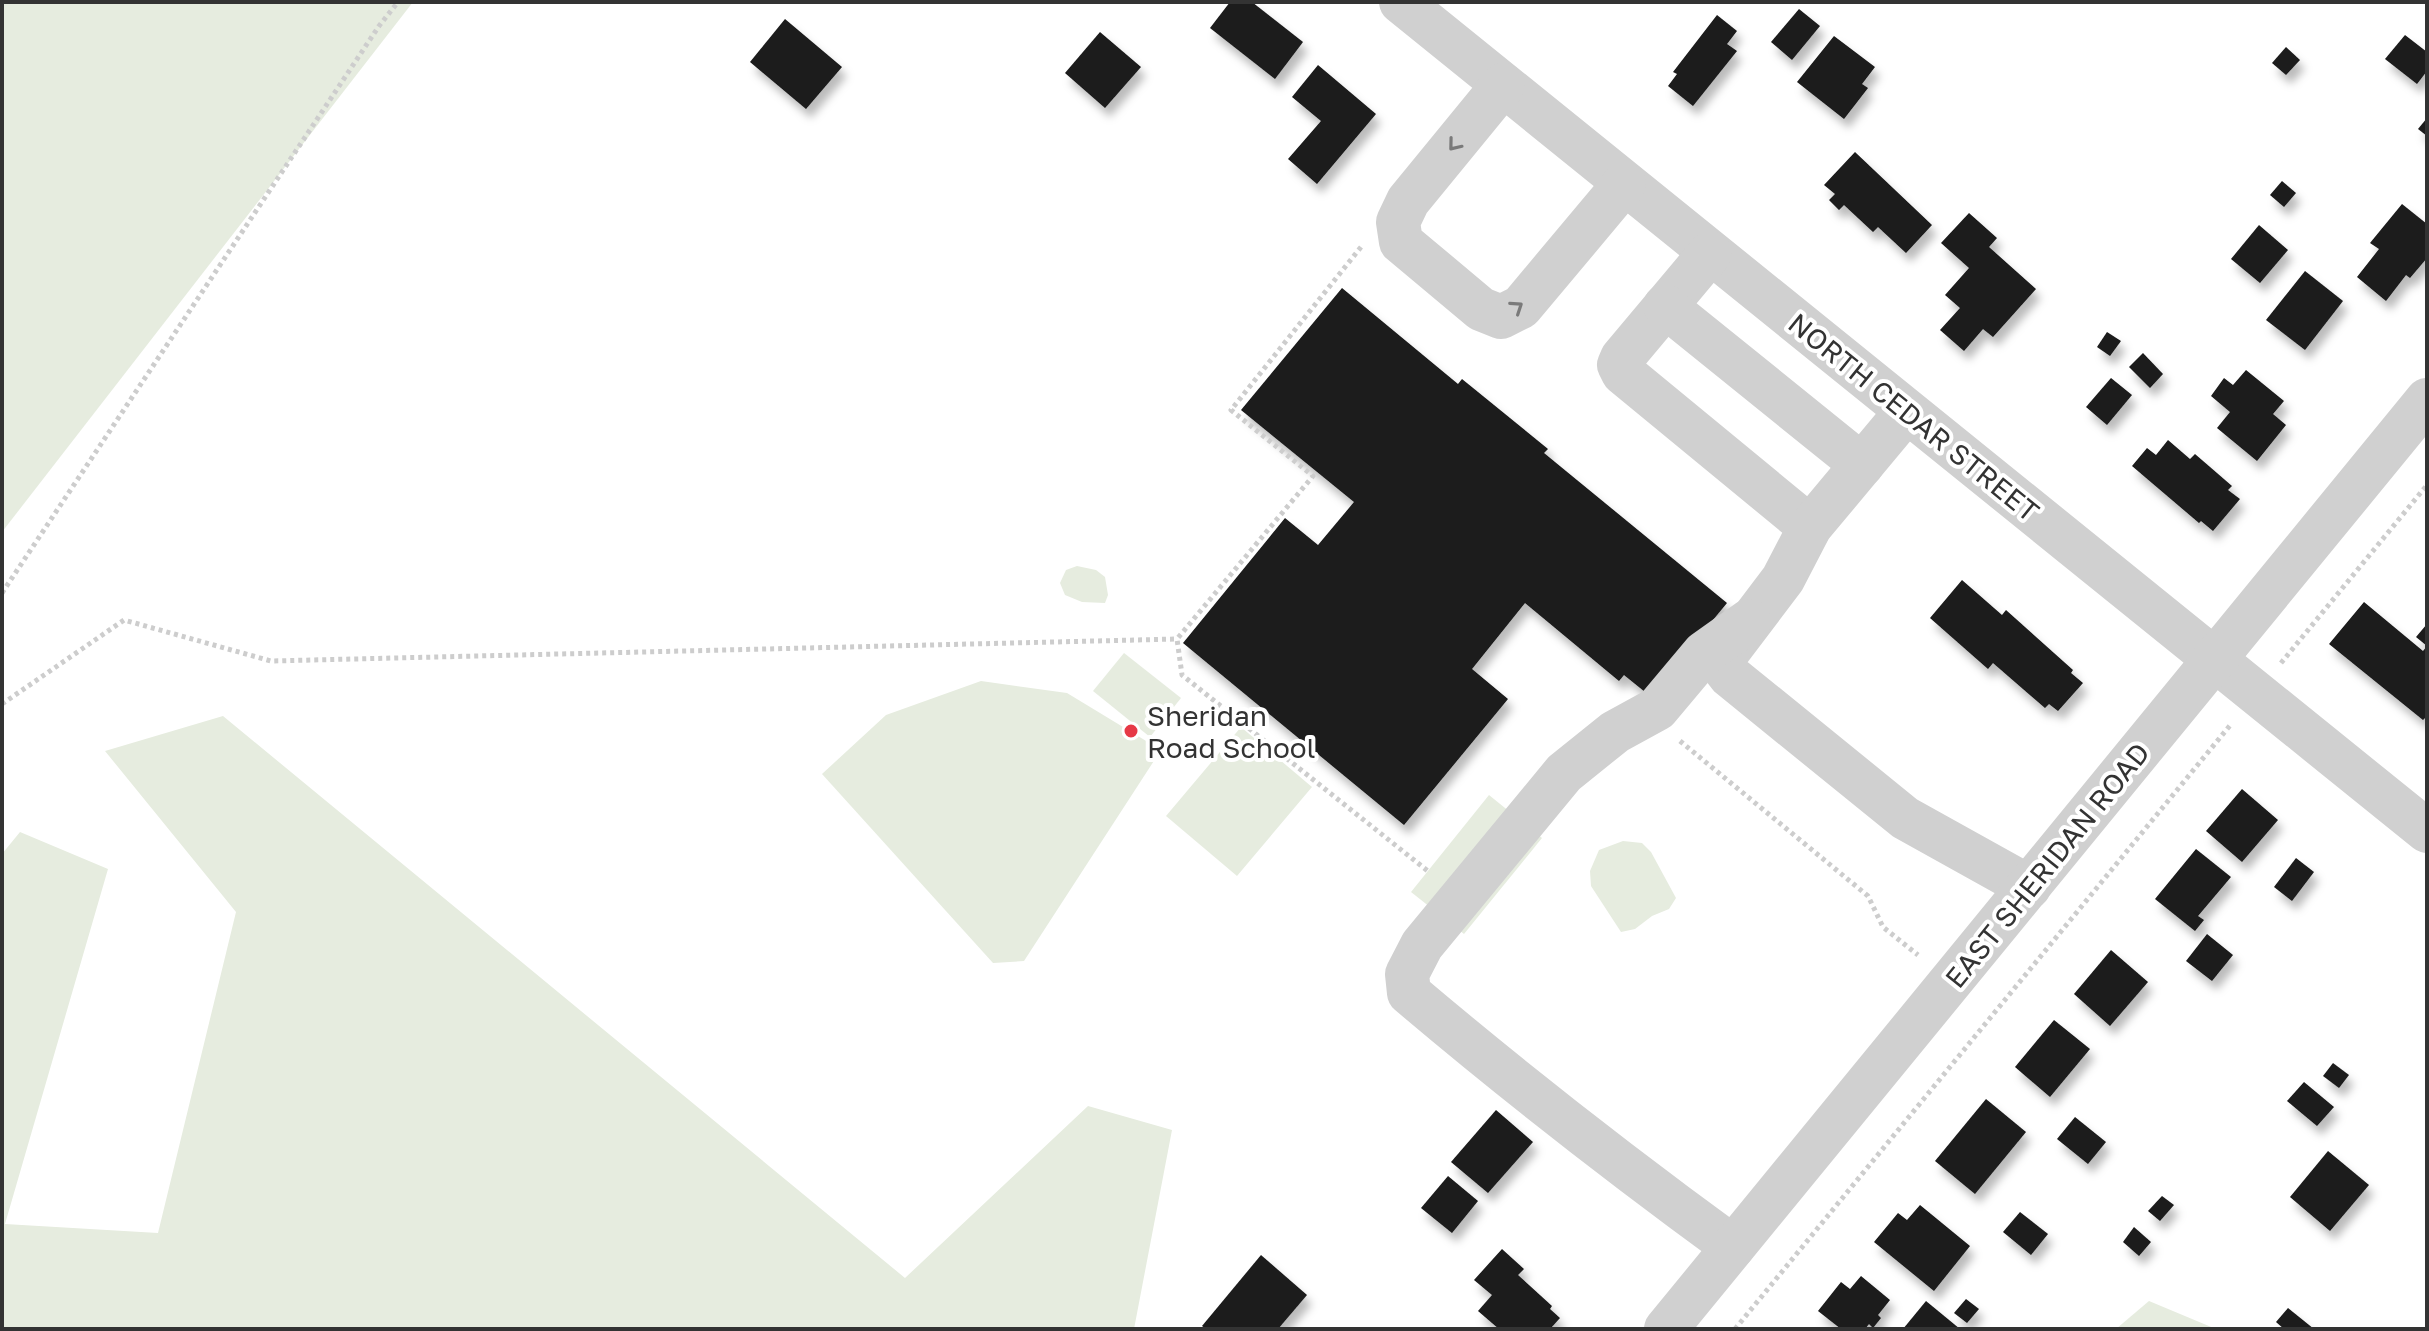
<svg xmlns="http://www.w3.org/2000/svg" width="2429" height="1331" font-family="'Golos Text',sans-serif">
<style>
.green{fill:#e6ecdf}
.building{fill:#1a1a1a;filter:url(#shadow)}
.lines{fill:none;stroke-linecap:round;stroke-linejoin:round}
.path{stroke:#cdcdcd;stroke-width:5;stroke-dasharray:4 4;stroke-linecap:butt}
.minor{stroke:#d0d0d0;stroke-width:44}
.oneway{stroke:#7a7a7a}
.poi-dot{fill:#e63946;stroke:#fff;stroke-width:3}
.labels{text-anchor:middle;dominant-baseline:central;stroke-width:8;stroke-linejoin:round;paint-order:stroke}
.street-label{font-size:28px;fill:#333;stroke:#fff}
.poi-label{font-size:28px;fill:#333;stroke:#fff;text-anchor:start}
</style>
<defs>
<filter id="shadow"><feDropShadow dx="5" dy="9" stdDeviation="4" flood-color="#0004"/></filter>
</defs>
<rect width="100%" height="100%" fill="#fff"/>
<!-- green -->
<g class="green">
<polygon points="2,2 413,2 2,532"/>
<polygon points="1077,566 1096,570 1105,577 1108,595 1105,603 1082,602 1065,595 1060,583 1066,570"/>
<polygon points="1124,653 1181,698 1150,737 1093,691"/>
<polygon points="981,681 1067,693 1161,750 1024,961 993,963 822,774 886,715"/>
<polygon points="223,716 905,1278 1088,1106 1172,1130 1134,1329 2,1329 2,854 20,832 108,869 5,1224 158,1233 236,912 105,751"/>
<polygon points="1241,727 1312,787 1237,876 1166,816"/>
<polygon points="1489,795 1542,838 1464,934 1411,892"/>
<polygon points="1623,841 1642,843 1651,852 1676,898 1669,909 1652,916 1635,929 1621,932 1591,886 1590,871 1599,850"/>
<polygon points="2149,1301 2216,1329 2116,1329"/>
</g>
<!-- building -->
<g class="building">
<polygon points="1230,2 1252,2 1303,42 1275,79 1210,28"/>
<polygon points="1799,9 1820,26 1792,60 1771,42"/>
<polygon points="1717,15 1737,31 1727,44 1737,51 1693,106 1668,86 1677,74 1673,72"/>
<polygon points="785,19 842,67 806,109 750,62"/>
<polygon points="1100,32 1141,67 1105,108 1065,73"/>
<polygon points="2405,35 2427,52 2427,71 2417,84 2385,59"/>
<polygon points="1834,36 1875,67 1862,84 1868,88 1844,119 1797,82"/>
<polygon points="2286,47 2300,60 2286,75 2272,63"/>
<polygon points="1318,65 1376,114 1317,184 1288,159 1321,121 1292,97"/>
<polygon points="2427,118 2427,136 2418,129"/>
<polygon points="1855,152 1932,225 1906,253 1878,227 1873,232 1844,205 1839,210 1829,200 1835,194 1824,185"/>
<polygon points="2282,181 2296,193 2284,207 2270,195"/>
<polygon points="2402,204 2427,224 2427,258 2410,278 2406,275 2386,301 2357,277 2379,249 2370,243"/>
<polygon points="1969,213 1997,238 1989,247 2036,289 1993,337 1983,329 1964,351 1940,330 1960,308 1945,295 1969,268 1941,243"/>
<polygon points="2259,225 2288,250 2260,283 2231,259"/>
<polygon points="2305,271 2343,301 2305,350 2266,320"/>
<polygon points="1342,288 1458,384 1462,379 1548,449 1544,453 1727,603 1650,696 1624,675 1619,681 1525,603 1472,669 1508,699 1404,825 1183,643 1285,518 1318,545 1354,502 1241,410"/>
<polygon points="2107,332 2121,341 2110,356 2097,347"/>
<polygon points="2143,353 2163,374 2150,388 2129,367"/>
<polygon points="2246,370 2284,401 2273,414 2286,425 2257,461 2217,428 2230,412 2211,396 2224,378 2233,385"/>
<polygon points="2111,378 2132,395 2107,425 2086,407"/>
<polygon points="2168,440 2190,459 2195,454 2232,486 2228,490 2240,499 2213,531 2201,521 2199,523 2132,466 2147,448 2156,455"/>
<polygon points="1962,580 2002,615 2006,610 2073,670 2071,673 2083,683 2058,711 2049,704 2045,708 1993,663 1988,669 1930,618"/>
<polygon points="2364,602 2423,651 2427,646 2416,637 2427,624 2427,716 2423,720 2329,644"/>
<polygon points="2242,789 2278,820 2242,862 2206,831"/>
<polygon points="2196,849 2231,877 2198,916 2204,920 2195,931 2155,899"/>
<polygon points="2296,858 2314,872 2292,901 2274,887"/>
<polygon points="2207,934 2233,955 2212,981 2186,961"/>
<polygon points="2111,950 2148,982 2110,1026 2074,994"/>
<polygon points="2054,1020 2090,1049 2050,1097 2015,1067"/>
<polygon points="2333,1063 2349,1075 2339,1088 2323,1076"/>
<polygon points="2304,1082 2334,1107 2317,1126 2287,1101"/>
<polygon points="1986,1099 2026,1132 1975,1194 1935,1161"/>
<polygon points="1496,1110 1533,1142 1488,1193 1451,1162"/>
<polygon points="2075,1117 2106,1142 2088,1164 2057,1139"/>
<polygon points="2328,1151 2369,1185 2330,1231 2290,1197"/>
<polygon points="1448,1176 1478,1201 1452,1233 1421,1208"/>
<polygon points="2162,1196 2174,1205 2160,1221 2148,1211"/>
<polygon points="1920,1205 1970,1246 1934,1291 1874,1242 1898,1213 1907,1220"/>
<polygon points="2020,1212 2048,1234 2031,1255 2003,1232"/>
<polygon points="2134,1227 2151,1242 2139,1256 2123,1242"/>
<polygon points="1502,1249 1524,1269 1518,1275 1552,1306 1550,1309 1560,1318 1550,1329 1499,1329 1478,1311 1492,1295 1474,1280"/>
<polygon points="1261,1255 1307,1295 1278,1329 1206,1329 1202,1326"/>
<polygon points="1861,1276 1890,1300 1878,1315 1881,1318 1873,1328 1869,1324 1865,1329 1841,1329 1818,1311 1841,1282 1850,1289"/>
<polygon points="1966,1299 1979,1309 1967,1323 1954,1313"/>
<polygon points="1926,1301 1960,1329 1903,1329"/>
<polygon points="2288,1308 2314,1329 2284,1329 2276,1322"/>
</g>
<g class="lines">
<!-- path -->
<g class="path">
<polyline points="1361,247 1231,410 1313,476 1177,639 1182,675 1429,872"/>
<polyline points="2,593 379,26 398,2"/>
<polyline points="2281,663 2427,485"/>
<polyline points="2,704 124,620 271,661 1177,639"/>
<polyline points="1680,741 1868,896 1883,927 1918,955"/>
<polyline points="1735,1329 2232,723"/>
</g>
<!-- minor -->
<g class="minor">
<polyline points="1401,2 2427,831"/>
<polyline points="1503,85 1408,201 1398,222 1401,242 1481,309 1501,317 1521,307 1624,184"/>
<polyline points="1710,253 1622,358 1619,365 1623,373 1810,527"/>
<polyline points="1665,306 1862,465"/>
<polyline points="1906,412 1810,527 1783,579 1727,653 1723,667 1730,676 1905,818 2029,887"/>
<path d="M1733,1247C1622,1166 1514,1082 1409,993L1407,974L1422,945L1564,773L1615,732L1657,709L1704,653L1749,621"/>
<polyline points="1666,1329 2427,400"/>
</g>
</g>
<!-- one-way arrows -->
<defs><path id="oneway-chevron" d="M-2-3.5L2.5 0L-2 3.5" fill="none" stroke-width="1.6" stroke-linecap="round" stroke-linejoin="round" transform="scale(2)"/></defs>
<g class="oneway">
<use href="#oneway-chevron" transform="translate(1454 145) rotate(129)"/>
<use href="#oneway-chevron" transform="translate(1517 307) rotate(-34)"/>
</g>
<!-- markers -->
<circle class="poi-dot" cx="1131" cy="731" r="8"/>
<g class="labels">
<!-- street labels -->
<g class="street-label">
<text transform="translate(1914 417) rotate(39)">NORTH CEDAR STREET</text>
<text transform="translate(2047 865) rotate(-51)">EAST SHERIDAN ROAD</text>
</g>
<!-- poi labels -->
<g class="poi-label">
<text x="1147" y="715">Sheridan<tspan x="1147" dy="32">Road School</tspan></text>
</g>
</g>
<!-- border -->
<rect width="2429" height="1331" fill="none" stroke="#333333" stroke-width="8"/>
</svg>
